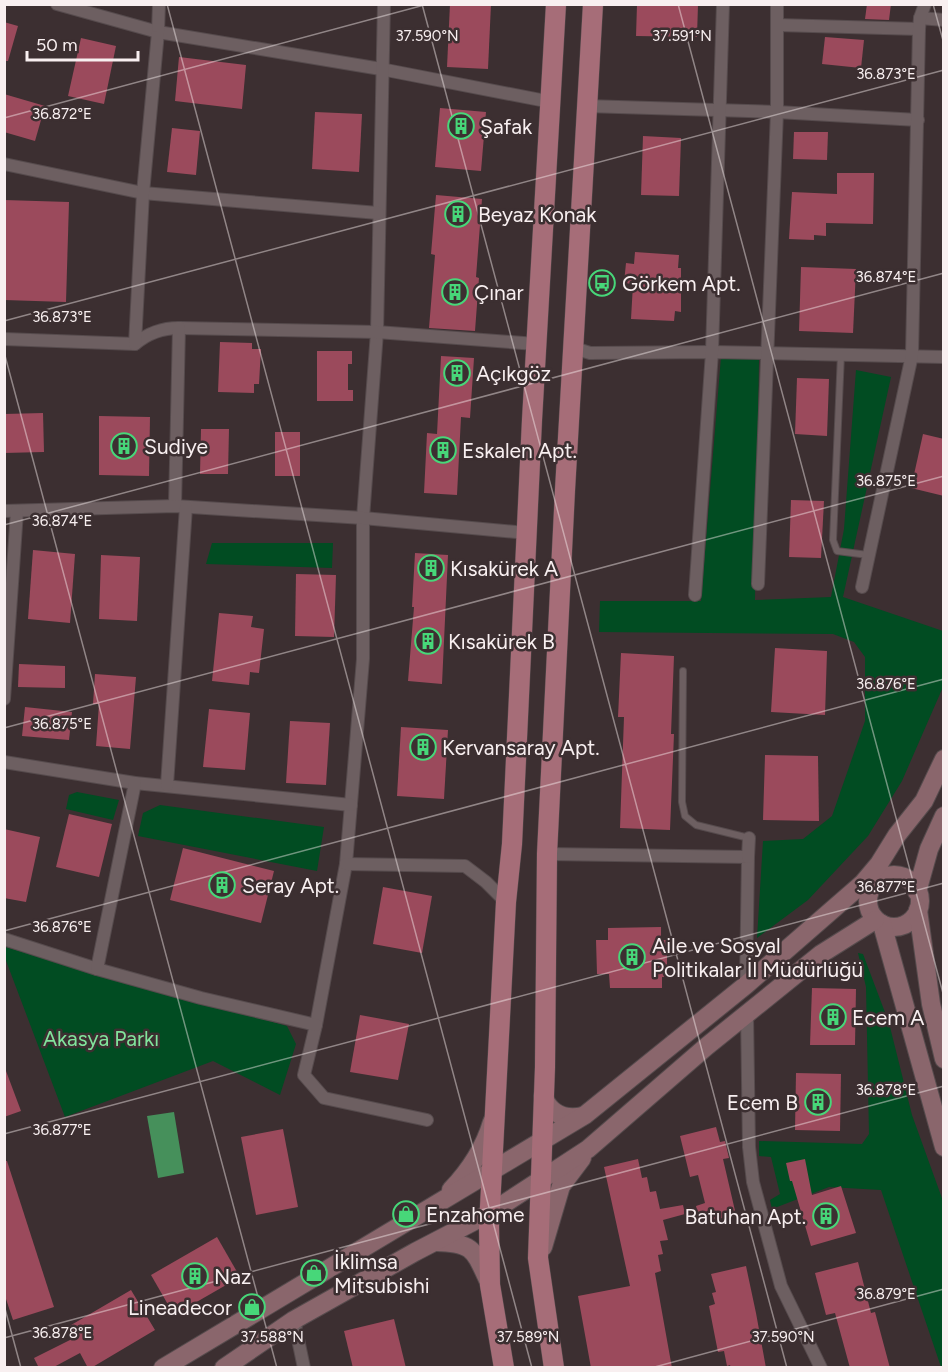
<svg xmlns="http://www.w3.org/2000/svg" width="948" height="1372" font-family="Figtree,sans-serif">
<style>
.green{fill:#014c22}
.water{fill:#46905b}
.building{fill:#9b4a5c}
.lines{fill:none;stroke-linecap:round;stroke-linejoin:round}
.lane-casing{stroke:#564b4d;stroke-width:8}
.street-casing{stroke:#564b4d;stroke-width:14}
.secondary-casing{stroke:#564b4d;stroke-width:20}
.primary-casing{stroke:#564b4d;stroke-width:21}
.lane{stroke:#6d5f61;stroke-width:6}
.street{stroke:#6d5f61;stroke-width:12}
.secondary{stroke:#8a666c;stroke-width:18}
.primary{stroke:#a66d78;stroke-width:20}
.ticks{fill:none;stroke:#f8eff0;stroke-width:1.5;stroke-opacity:0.45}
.labels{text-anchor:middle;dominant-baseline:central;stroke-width:5;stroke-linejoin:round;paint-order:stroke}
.poi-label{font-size:21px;fill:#f8eff0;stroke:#3c2f31;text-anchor:start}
.park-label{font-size:21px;fill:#81e49c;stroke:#3c2f31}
.ticks-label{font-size:15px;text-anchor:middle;fill:#f8eff0;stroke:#3c2f31;stroke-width:5;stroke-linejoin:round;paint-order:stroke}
</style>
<rect width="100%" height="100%" fill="#3c2f31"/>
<!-- green -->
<g class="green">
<polygon points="721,357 759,359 755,600 831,597 844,529 856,370 891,377 843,597 943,631 943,687 902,781 868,836 808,900 757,938 763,841 803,839 832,816 865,721 865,657 854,642 833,634 599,632 600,601 701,601"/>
<polygon points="212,543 333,543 332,568 206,564"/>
<polygon points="77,792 119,800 113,820 66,809 69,795"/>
<polygon points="160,805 324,827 317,871 138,836 143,813"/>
<polygon points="5,947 287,1026 296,1044 280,1095 213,1061 65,1117 5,958"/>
<polygon points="858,953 863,954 889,1023 912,1115 943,1201 943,1367 941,1367 881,1190 829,1187 772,1209 770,1200 780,1194 771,1157 759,1156 759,1141 862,1144 869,1134 866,987"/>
</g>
<!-- water -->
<polygon class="water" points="174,1112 184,1173 158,1178 147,1116"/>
<!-- building -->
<g class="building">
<polygon points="450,4 491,4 488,69 447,67"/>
<polygon points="637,4 698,4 697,37 636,36"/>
<polygon points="867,4 891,4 889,20 865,19"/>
<polygon points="4,22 18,26 8,61 4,61"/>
<polygon points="825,37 864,40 861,68 822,64"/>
<polygon points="81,38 116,46 104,104 68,96"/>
<polygon points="179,57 246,65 242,109 175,101"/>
<polygon points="4,94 45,106 35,141 4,132"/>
<polygon points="440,108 486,112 481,171 435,167"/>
<polygon points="315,112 362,114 359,172 312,169"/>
<polygon points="172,128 200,131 196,175 167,172"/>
<polygon points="794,132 828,132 827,160 793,159"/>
<polygon points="643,136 681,138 679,196 641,195"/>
<polygon points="837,173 874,173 873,224 826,223 826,236 814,235 814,240 789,239 792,192 837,194"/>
<polygon points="436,195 482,199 476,277 479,278 475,331 429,328 435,255 431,254"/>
<polygon points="4,200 69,202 66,302 4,300"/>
<polygon points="635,252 679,255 678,268 681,268 681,312 675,311 674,321 631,319 633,284 624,283 626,263 634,264"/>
<polygon points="801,267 856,269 853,333 799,331"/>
<polygon points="220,342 252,343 252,349 261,349 259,384 254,384 254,393 218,392"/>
<polygon points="317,351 352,351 352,364 348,364 348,390 353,390 353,401 317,401"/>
<polygon points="441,356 474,358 470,418 461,417 457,495 424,493 427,433 437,434"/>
<polygon points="797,378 829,379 827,436 795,434"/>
<polygon points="43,413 44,452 4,453 4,414"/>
<polygon points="99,416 150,417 149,476 99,475"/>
<polygon points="201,429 229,429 228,474 200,474"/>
<rect x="275" y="432" width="25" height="44"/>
<polygon points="923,434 944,439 944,496 911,488"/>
<polygon points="791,500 824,501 821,558 789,557"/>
<polygon points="33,550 75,554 70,623 28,619"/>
<polygon points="415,553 448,555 442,684 408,681 414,607 412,607"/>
<polygon points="101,555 140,557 137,621 99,619"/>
<polygon points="296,574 336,575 334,637 295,636"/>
<polygon points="219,613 253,616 251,627 264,629 259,673 250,672 249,685 212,681"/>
<polygon points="775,648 827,651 825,715 771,712"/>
<polygon points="621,653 674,656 671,734 674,734 670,830 620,828 624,717 618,717"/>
<polygon points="19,664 65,666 65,688 18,687"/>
<polygon points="95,674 136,677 130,749 96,746 99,704 93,704"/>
<polygon points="25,707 72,712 69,740 22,736"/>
<polygon points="209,709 250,713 245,770 203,767"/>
<polygon points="290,721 330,723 326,785 286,783"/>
<polygon points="401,727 448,730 444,799 397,796"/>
<polygon points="765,755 818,756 819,821 763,820"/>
<polygon points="69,814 112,824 99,877 56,867"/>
<polygon points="4,829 40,837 26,902 4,898"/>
<polygon points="183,848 274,871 261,923 170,900"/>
<polygon points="383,887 432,896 422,953 373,944"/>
<polygon points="661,927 661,940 667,940 667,977 662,977 662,988 610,988 609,974 597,974 596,940 608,940 608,928"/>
<polygon points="812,988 856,989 855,1045 810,1045"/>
<polygon points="360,1015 409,1024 398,1080 350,1072"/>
<polygon points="4,1071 6,1071 21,1111 4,1117"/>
<polygon points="796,1073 841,1074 840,1131 795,1130"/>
<polygon points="716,1127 720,1142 725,1141 729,1158 723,1159 736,1215 700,1223 696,1206 705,1203 698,1175 690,1177 680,1136"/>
<polygon points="283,1129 298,1207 256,1215 241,1137"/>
<polygon points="638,1159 642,1178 647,1177 650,1192 656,1191 660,1209 683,1205 685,1214 663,1220 668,1240 660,1241 663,1254 658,1255 661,1271 655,1273 672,1368 591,1368 578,1296 630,1286 604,1167"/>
<polygon points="805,1159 812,1195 841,1186 856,1233 811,1246 792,1181 790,1181 786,1163"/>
<polygon points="4,1161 7,1161 54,1307 13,1320 4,1293"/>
<polygon points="217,1237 240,1277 174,1315 151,1275"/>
<polygon points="858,1262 871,1313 875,1312 890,1368 850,1368 835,1313 826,1315 815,1273"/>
<polygon points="746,1266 756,1313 766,1368 731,1368 730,1365 727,1366 724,1351 718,1352 715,1337 709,1306 715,1304 712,1293 716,1292 711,1274"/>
<polygon points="131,1290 155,1330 91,1368 88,1368 80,1353 52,1368 39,1368 34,1358 72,1339 66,1328"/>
<polygon points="394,1319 406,1368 353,1368 344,1331"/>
</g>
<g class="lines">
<!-- lane casing -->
<g class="lane-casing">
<g id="lane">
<polyline points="841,354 833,540 837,551 868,555"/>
<polyline points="683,671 682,802 685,816 696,825 749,838"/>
</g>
</g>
<!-- street casing -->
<g class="street-casing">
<g id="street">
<polyline points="57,4 158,32 381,69 551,102"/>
<polyline points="384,4 377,332 363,518 363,659 346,864 316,1025 304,1075 324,1098 427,1120"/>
<polyline points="920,18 944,20"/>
<polyline points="777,25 919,29"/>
<polyline points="586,106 777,112 918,120"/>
<polyline points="4,164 143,193 378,213"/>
<path d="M4,339L135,344C148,333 162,328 179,328L377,332L536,344"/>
<polyline points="135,344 143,193 158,32 159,4"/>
<polyline points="574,348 590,353 712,352 944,357"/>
<polyline points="175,506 179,328"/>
<polyline points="4,511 175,506 363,518 527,533"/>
<polyline points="758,584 777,112 777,4"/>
<polyline points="862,587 912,355 919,29 920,18 925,4"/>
<polyline points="695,595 712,352 723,4"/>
<polyline points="4,699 17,511"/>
<polyline points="4,762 135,783 351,805"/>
<polyline points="167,785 186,507"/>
<polyline points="547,854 748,857 746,985"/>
<polyline points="748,857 749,838"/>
<polyline points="346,864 465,866 486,882 506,902"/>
<polyline points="4,939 97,969 201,998 316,1025"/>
<polyline points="97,969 135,783"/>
<polyline points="747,1014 749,1147 753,1182 781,1286 821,1368"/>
<polyline points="294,1320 304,1368"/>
</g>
</g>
<!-- secondary casing -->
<g class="secondary-casing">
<g id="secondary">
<circle cx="894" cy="901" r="26"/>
<polyline points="917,892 929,849 944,816"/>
<polyline points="918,910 931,1004 944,1059"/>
<polyline points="882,924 944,1147"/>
<path d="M543,1096C550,1114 565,1120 583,1116"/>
<path d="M451,1190C470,1170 484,1149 492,1122"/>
<path d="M436,1242C474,1243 474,1250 489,1282"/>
<polyline points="543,1247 561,1186 582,1158"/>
<polyline points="163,1368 585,1115 746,985 863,883 879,864 897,835 924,801 944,759"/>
<polyline points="224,1368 294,1320 415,1252 490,1213 588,1149 707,1046 821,954 875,920"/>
</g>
</g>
<!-- primary casing -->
<g class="primary-casing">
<g id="primary">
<polyline points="504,1368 490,1285 489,1226 506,902 512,844 532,420 556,4"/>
<polyline points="554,1368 538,1258 545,1067 547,854 565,490 593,4"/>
</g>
</g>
<!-- lane -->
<use href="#lane" class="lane"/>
<!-- street -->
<use href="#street" class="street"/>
<!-- secondary -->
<use href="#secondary" class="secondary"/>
<!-- primary -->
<use href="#primary" class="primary"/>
</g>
<!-- ticks -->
<path class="ticks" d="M167,4L532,1368M422,4L787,1368M678,4L944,997M933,4L944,44M4,118L428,4M4,321L944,70M4,352L277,1368M4,525L944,273M4,728L944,476M4,931L944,679M4,1134L944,883M4,1305L21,1368M4,1338L944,1086M651,1368L944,1289"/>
<!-- icons -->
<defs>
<g id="building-ring" transform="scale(1.35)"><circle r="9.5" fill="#3c2f31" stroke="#47d779" stroke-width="1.5"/><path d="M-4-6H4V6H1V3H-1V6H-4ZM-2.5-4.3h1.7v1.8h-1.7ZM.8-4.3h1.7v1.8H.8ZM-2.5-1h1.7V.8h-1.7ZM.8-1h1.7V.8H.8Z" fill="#47d779"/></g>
<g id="bus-ring" transform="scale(1.35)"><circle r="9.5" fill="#3c2f31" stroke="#47d779" stroke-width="1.5"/><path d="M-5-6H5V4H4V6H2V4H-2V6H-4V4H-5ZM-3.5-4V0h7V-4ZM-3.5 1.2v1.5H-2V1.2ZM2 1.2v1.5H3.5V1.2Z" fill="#47d779"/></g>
<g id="shop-ring" transform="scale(1.35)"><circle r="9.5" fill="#3c2f31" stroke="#47d779" stroke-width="1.5"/><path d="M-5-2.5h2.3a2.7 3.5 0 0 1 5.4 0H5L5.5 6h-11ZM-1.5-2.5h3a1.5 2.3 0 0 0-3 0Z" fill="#47d779"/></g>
</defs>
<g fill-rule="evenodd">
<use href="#building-ring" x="461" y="126"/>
<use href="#building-ring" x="458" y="214"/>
<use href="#bus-ring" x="602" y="283"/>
<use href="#building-ring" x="455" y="292"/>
<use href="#building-ring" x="457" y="373"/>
<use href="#building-ring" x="124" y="446"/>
<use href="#building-ring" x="443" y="450"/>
<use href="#building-ring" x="431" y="568"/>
<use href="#building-ring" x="428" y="641"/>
<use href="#building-ring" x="423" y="747"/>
<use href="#building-ring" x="222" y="885"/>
<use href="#building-ring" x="632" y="957"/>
<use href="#building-ring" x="833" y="1017"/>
<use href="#building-ring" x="818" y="1102"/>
<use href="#shop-ring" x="406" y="1214"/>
<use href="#building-ring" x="826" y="1216"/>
<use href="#shop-ring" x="314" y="1273"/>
<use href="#building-ring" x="195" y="1276"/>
<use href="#shop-ring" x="252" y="1307"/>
</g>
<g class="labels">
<!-- poi labels -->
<g class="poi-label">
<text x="480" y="126">Şafak</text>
<text x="478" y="214">Beyaz Konak</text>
<text x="622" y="283">Görkem Apt.</text>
<text x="474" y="292">Çınar</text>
<text x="476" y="373">Açıkgöz</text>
<text x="144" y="446">Sudiye</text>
<text x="462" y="450">Eskalen Apt.</text>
<text x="450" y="568">Kısakürek A</text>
<text x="448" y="641">Kısakürek B</text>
<text x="442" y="747">Kervansaray Apt.</text>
<text x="242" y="885">Seray Apt.</text>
<text x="652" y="945">Aile ve Sosyal<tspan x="652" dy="24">Politikalar İl Müdürlüğü</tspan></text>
<text x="852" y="1017">Ecem A</text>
<text x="798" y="1102" text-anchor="end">Ecem B</text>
<text x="426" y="1214">Enzahome</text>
<text x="806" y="1216" text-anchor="end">Batuhan Apt.</text>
<text x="334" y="1261">İklimsa<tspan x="334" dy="24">Mitsubishi</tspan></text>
<text x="214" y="1276">Naz</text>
<text x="232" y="1307" text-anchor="end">Lineadecor</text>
</g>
<!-- park labels -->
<g class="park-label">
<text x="101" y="1038">Akasya Parkı</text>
</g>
</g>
<g class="ticks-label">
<text x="427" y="41">37.590°N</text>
<text x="682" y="41">37.591°N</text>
<text x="886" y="79">36.873°E</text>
<text x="62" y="119">36.872°E</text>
<text x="886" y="282">36.874°E</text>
<text x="62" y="322">36.873°E</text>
<text x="886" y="486">36.875°E</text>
<text x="62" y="526">36.874°E</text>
<text x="886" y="689">36.876°E</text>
<text x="62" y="729">36.875°E</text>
<text x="886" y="892">36.877°E</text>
<text x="62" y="932">36.876°E</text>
<text x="886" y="1095">36.878°E</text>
<text x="62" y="1135">36.877°E</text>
<text x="886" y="1299">36.879°E</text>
<text x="62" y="1338">36.878°E</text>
<text x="272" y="1342">37.588°N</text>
<text x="528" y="1342">37.589°N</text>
<text x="783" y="1342">37.590°N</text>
</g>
<!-- border -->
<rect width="948" height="1372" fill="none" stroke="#f8eff0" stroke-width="12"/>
<!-- scale -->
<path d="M27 51v9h111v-9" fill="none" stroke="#f8eff0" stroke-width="3"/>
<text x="36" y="51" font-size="18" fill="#f8eff0" stroke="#3c2f31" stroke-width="4.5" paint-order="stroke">50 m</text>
</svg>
